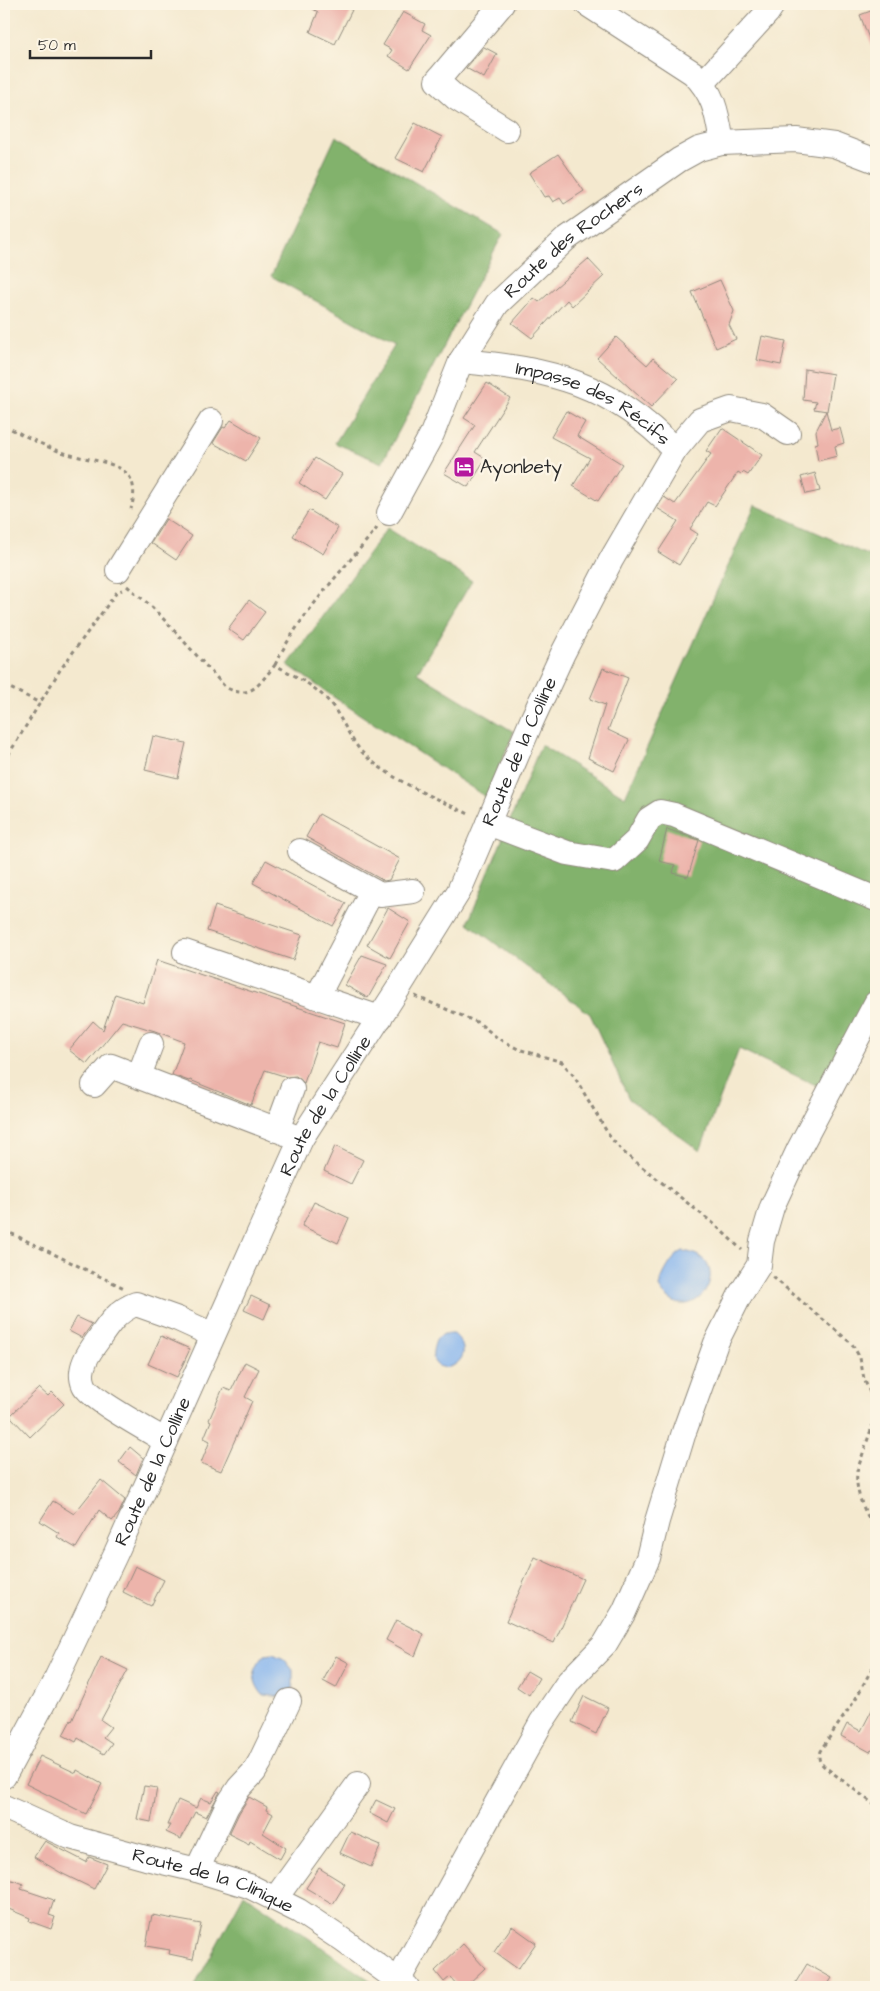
<svg xmlns="http://www.w3.org/2000/svg" width="880" height="1991" font-family="'Architects Daughter',sans-serif">
<style>
.forest{fill:#82b26c;stroke:#566e4c}
.water{fill:#83b3ee;stroke:#576f8c}
.building{fill:#edb4ab}
.lines{fill:none;stroke-linecap:round;stroke-linejoin:round}
.minor-casing{stroke:#908a7d;stroke-width:26}
.path{stroke:#908a7d;stroke-width:3;stroke-dasharray:4 4;stroke-linecap:butt}
.minor{stroke:#fff;stroke-width:24}
.labels{text-anchor:middle;dominant-baseline:central;stroke-width:5;stroke-linejoin:round;paint-order:stroke}
.street-label{font-size:19px;fill:#2b2b2b;stroke:#fcf5e5}
.poi-label{font-size:19px;fill:#2b2b2b;stroke:#fcf5e5;text-anchor:start}
</style>
<rect width="100%" height="100%" fill="#fcf5e5"/>
<filter id="ink" filterUnits="userSpaceOnUse"><feTurbulence type="fractalNoise" baseFrequency=".02" numOctaves="2"/><feDisplacementMap in="SourceGraphic" scale="10" xChannelSelector="R" yChannelSelector="G"/><feConvolveMatrix kernelMatrix="1 2 1 2 8 2 1 2 1" color-interpolation-filters="sRGB"/></filter>
<filter id="wash" filterUnits="userSpaceOnUse"><feTurbulence type="fractalNoise" baseFrequency=".0096" numOctaves="4" result="noise"/><feDisplacementMap in="SourceGraphic" scale="20" xChannelSelector="R" yChannelSelector="G"/><feGaussianBlur stdDeviation="1.12" result="paint"/><feColorMatrix in="noise" values="0 0 0 0 0 0 0 0 0 0 0 0 0 0 0 0 0 1.4 0 .05"/><feComposite in="paint" operator="in"/></filter>
<g filter="url(#wash)">
<rect width="100%" height="100%" fill="#f4e9cf"/>
<!-- forest -->
<g class="forest">
<polygon points="336,136 503,234 382,463 335,443 395,345 271,276"/>
<polygon points="755,505 876,559 876,1002 835,1094 739,1049 700,1151 629,1099 590,1014 468,923 541,745 625,797"/>
<polygon points="387,528 472,581 417,673 514,732 486,797 338,700 288,665"/>
<polygon points="244,1894 380,1987 194,1987"/>
</g>
<!-- water -->
<g class="water">
<path d="M683,1251C737,1259 699,1324 668,1298C664,1295 661,1291 659,1287C662,1275 672,1256 683,1251Z"/>
<path d="M444,1334H454C488,1366 415,1388 437,1338Z"/>
<path d="M273,1654L284,1659L293,1670V1688L283,1697L263,1695C250,1679 253,1669 265,1655Z"/>
</g>
<g id="blocks">
<!-- building -->
<g class="building">
<polygon points="305,4 338,4 352,10 335,44 310,32 318,12"/>
<polygon points="876,9 876,54 875,54 860,15"/>
<polygon points="403,12 425,24 422,30 431,35 409,69 388,56 392,50 383,45"/>
<polygon points="484,47 497,54 484,78 466,68"/>
<polygon points="415,123 442,137 424,172 395,158"/>
<polygon points="558,154 584,191 564,204 560,198 553,202 549,196 544,197 529,173"/>
<polygon points="588,259 604,276 572,306 567,300 532,338 512,323 534,298 539,302"/>
<polygon points="720,280 734,311 729,325 736,339 716,348 692,292"/>
<polygon points="762,336 786,341 781,365 757,360"/>
<polygon points="616,337 647,365 653,358 678,379 651,407 597,358"/>
<polygon points="805,369 833,374 827,411 814,409 816,402 803,400"/>
<polygon points="487,383 510,398 475,452 486,459 468,487 444,473 475,425 464,418"/>
<polygon points="566,411 585,422 577,436 622,464 598,501 573,486 590,458 551,437"/>
<polygon points="826,411 831,430 840,428 844,443 835,446 837,456 818,461 815,444 818,443 816,431"/>
<polygon points="231,420 261,438 246,461 213,443 223,427 225,428"/>
<polygon points="722,428 762,455 748,475 743,472 741,474 738,472 715,506 707,502 690,529 698,534 679,565 658,552 678,521 657,508 664,497 675,504 711,454 706,451"/>
<polygon points="315,458 342,474 325,500 299,483"/>
<polygon points="815,473 820,491 806,494 801,477"/>
<polygon points="309,510 338,528 323,554 293,536"/>
<polygon points="166,519 192,536 176,560 151,543"/>
<polygon points="249,600 265,612 244,640 228,629"/>
<polygon points="603,668 628,678 608,730 629,740 614,771 588,758 605,705 590,699"/>
<polygon points="153,736 186,743 178,778 145,770"/>
<polygon points="319,814 400,859 389,880 384,881 306,837"/>
<polygon points="667,829 699,840 688,877 673,873 675,865 659,861"/>
<polygon points="266,860 346,903 333,926 253,883"/>
<polygon points="215,906 302,935 293,960 207,931"/>
<polygon points="388,908 410,922 390,958 367,945"/>
<polygon points="362,955 387,964 368,998 345,985"/>
<polygon points="157,960 345,1023 337,1048 318,1042 304,1083 296,1076 287,1077 265,1070 251,1105 190,1080 189,1081 172,1075 184,1042 155,1031 122,1021 87,1064 69,1050 93,1021 103,1030 115,994 143,1003"/>
<polygon points="335,1146 363,1160 351,1184 324,1171"/>
<polygon points="314,1202 349,1218 338,1243 302,1226"/>
<polygon points="251,1296 270,1305 264,1319 244,1310"/>
<polygon points="77,1317 92,1324 82,1338 69,1331"/>
<polygon points="161,1336 190,1349 177,1377 148,1364"/>
<polygon points="245,1362 259,1369 245,1397 252,1401 221,1471 201,1463 210,1441 204,1438 211,1421 209,1420 223,1388 231,1391"/>
<polygon points="39,1388 48,1396 52,1392 64,1404 30,1437 10,1416"/>
<polygon points="130,1447 143,1458 136,1475 119,1462"/>
<polygon points="101,1480 125,1500 119,1513 112,1521 99,1510 76,1548 57,1537 59,1533 40,1521 53,1501 74,1514"/>
<polygon points="535,1557 583,1579 554,1643 506,1621"/>
<polygon points="135,1566 164,1580 151,1606 123,1592"/>
<polygon points="396,1620 424,1634 415,1656 386,1640"/>
<polygon points="336,1656 349,1663 336,1688 323,1681"/>
<polygon points="101,1657 128,1670 101,1720 111,1727 103,1737 112,1743 104,1754 78,1738 76,1742 63,1735 71,1720 72,1721"/>
<polygon points="527,1671 539,1678 529,1695 517,1687"/>
<polygon points="584,1696 608,1708 596,1734 572,1722"/>
<polygon points="876,1702 876,1752 871,1750 870,1752 841,1736 847,1724 861,1731"/>
<polygon points="40,1756 76,1773 77,1770 102,1784 86,1814 26,1784"/>
<polygon points="144,1786 157,1788 151,1822 137,1819"/>
<polygon points="218,1791 220,1792 206,1817 195,1812 181,1839 166,1832 170,1825 167,1825 178,1800 196,1808 201,1798 211,1802"/>
<polygon points="249,1797 267,1807 266,1810 273,1814 263,1833 286,1848 280,1859 250,1841 249,1844 229,1834 239,1813"/>
<polygon points="376,1800 395,1809 388,1823 369,1813"/>
<polygon points="350,1832 381,1845 371,1867 340,1853"/>
<polygon points="45,1841 86,1862 89,1857 107,1864 94,1889 63,1874 34,1857"/>
<polygon points="319,1868 345,1884 333,1904 306,1888"/>
<polygon points="4,1877 23,1884 21,1889 54,1900 49,1915 55,1917 51,1929 29,1921 30,1918 4,1907"/>
<polygon points="152,1915 201,1924 193,1959 169,1954 170,1950 146,1946"/>
<polygon points="512,1926 536,1943 518,1969 494,1952"/>
<polygon points="463,1944 485,1968 465,1987 459,1987 450,1977 444,1982 435,1971"/>
<polygon points="807,1964 832,1978 826,1987 793,1987"/>
</g>
</g>
</g>
<g filter="url(#ink)">
<use href="#blocks" fill-opacity="0" stroke="#908a7d" stroke-width="1"/>
<g class="lines">
<!-- minor casing -->
<g class="minor-casing">
<g id="minor">
<polyline points="502,4 437,81 456,98 507,130"/>
<path d="M587,4L693,73C715,95 717,114 722,143"/>
<polyline points="703,83 767,13 773,4"/>
<path id="s1" d="M461,361C550,369 611,383 675,450"/>
<path id="s2" d="M389,513L432,434L461,361L497,304L566,239L679,160L699,149L722,143L796,140L834,145L876,161"/>
<polyline points="118,570 211,421"/>
<polyline points="488,823 567,853 614,861 637,840 649,819 660,812 674,815 876,899"/>
<polyline points="300,851 380,895 413,891"/>
<polyline points="185,952 380,1018"/>
<polyline points="317,997 372,891"/>
<polyline points="139,1076 151,1044"/>
<polyline points="94,1085 111,1066 301,1139"/>
<polyline points="277,1130 292,1089"/>
<path d="M166,1441C151,1432 89,1398 84,1385C77,1369 89,1352 98,1340C108,1325 118,1310 136,1304L178,1319L213,1335"/>
<path id="s3" d="M4,1776L54,1683L116,1553L301,1139L398,989L459,891L532,720L563,653L611,560L675,450L700,420L731,409L762,415L788,433"/>
<path id="s4" d="M4,1807L70,1837L146,1858L197,1870L249,1886L299,1911L344,1941L407,1987"/>
<polyline points="197,1870 227,1806 239,1788 254,1772 260,1762 289,1701"/>
<polyline points="275,1899 358,1784"/>
<polyline points="398,1981 541,1723 569,1681 605,1644 624,1612 648,1558 657,1521 684,1432 716,1343 740,1295 759,1265 762,1241 772,1207 799,1149 876,1003"/>
</g>
</g>
<!-- path -->
<g class="path">
<path d="M4,426C25,435 46,448 68,454C101,464 145,460 131,509"/>
<path d="M127,586L152,607L171,627L225,687C251,701 259,684 275,665C295,676 316,686 331,704C344,721 351,743 367,757C395,782 437,799 471,815"/>
<path d="M275,665C298,616 343,570 377,528"/>
<polyline points="4,685 40,703"/>
<polyline points="4,762 60,670 117,592 122,590"/>
<polyline points="415,996 479,1023 499,1039 518,1049 562,1062 574,1076 610,1137 622,1151 714,1224 742,1250"/>
<polyline points="4,1230 124,1288"/>
<polyline points="773,1277 852,1344 860,1358 864,1379 876,1406"/>
<path d="M876,1415L857,1471C855,1493 864,1512 876,1529"/>
<path d="M876,1661L855,1700L820,1751C818,1759 819,1762 825,1767L876,1806"/>
</g>
<!-- minor -->
<use href="#minor" class="minor"/>
</g>
</g>
<!-- icons -->
<defs>
<g id="hotel-square" transform="scale(1.125)"><rect x="-9" y="-9" width="18" height="18" rx="4" fill="#b5179e" stroke="#fcf5e5"/><path d="M-6-4.5h1.5V1H6V5H4.5V3h-9V5H-6ZM-4 0a1.8 1.8 0 1 1 3.6 0ZM.5 0V-2.5h3Q6-2.5 6 0Z" fill="#fff"/></g>
</defs>
<g fill-rule="evenodd">
<use href="#hotel-square" x="464" y="467"/>
</g>
<g class="labels">
<!-- street labels -->
<g class="street-label">
<text stroke="none"><textPath href="#s2" startOffset="336">Route des Rochers</textPath></text>
<text stroke="none"><textPath href="#s1" startOffset="141">Impasse des Récifs</textPath></text>
<text stroke="none"><textPath href="#s3" startOffset="1149">Route de la Colline</textPath></text>
<text stroke="none"><textPath href="#s3" startOffset="744">Route de la Colline</textPath></text>
<text stroke="none"><textPath href="#s3" startOffset="339">Route de la Colline</textPath></text>
<text stroke="none"><textPath href="#s4" startOffset="222">Route de la Clinique</textPath></text>
</g>
<!-- poi labels -->
<g class="poi-label">
<text x="480" y="467">Ayonbety</text>
</g>
</g>
<!-- margin -->
<rect width="880" height="1991" fill="none" stroke="#fcf5e5" stroke-width="20"/>
<!-- scale -->
<path d="M30 50v8h121v-8" fill="none" stroke="#2b2b2b" stroke-width="2.5"/>
<text x="38" y="50" font-size="15" fill="#2b2b2b" stroke="#fcf5e5" stroke-width="4" paint-order="stroke">50 m</text>
</svg>
